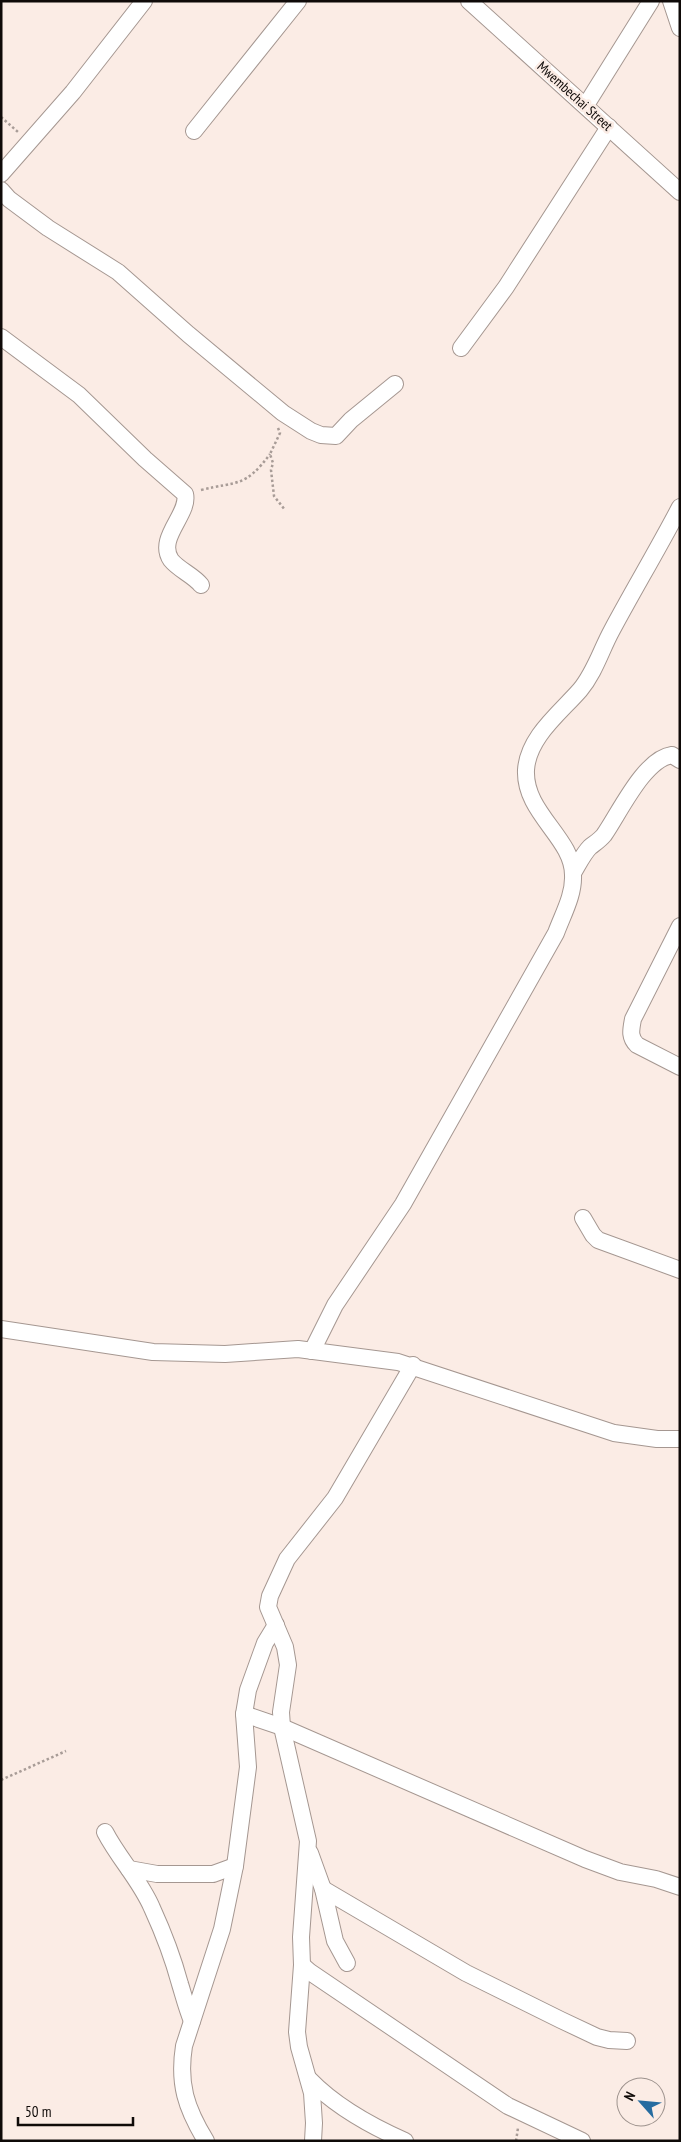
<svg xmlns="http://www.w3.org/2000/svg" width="681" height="2142" font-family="'PT Sans Narrow',sans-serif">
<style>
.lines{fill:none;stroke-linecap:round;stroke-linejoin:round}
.street-casing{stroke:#a59791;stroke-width:18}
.path{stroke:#a89c97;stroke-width:2.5;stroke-dasharray:2.5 2.5;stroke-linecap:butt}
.street{stroke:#fff;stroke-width:16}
.labels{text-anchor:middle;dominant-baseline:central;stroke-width:5;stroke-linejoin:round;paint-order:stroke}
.street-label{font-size:14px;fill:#0f0a08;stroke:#fbece5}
</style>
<rect width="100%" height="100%" fill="#fbece5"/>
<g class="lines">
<!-- street casing -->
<g class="street-casing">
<g id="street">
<polyline points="469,1 680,192"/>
<polyline points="671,1 680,28"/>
<polyline points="586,105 651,1"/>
<polyline points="194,131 298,1"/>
<polyline points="1,174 73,92 144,1"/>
<polyline points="1,190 9,199 48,228 118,272 188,334 283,413 311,431 321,435 336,436 351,420 395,384"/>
<path d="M1,337L79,395L145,459L185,494C190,514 156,538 171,560C179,570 193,575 201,585"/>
<polyline points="461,348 506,287 609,127"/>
<path d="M573,873C578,865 583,854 590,847C595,843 600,840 604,835C620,812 644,759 672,755L680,760"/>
<path d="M680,926L633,1019C631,1030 629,1037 637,1045L680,1067"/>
<polyline points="583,1218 593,1235 598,1240 680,1270"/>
<polyline points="1,1329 153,1352 225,1354 298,1349 398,1362 614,1433 657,1439 680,1439"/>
<path d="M312,1351L335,1305L403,1204L556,933C563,914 574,895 573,875C573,838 524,813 526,770C528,737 560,713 580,690C595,672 601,650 612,630C634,589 658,549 680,507"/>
<polyline points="244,1714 282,1727 585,1859 620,1872 656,1879 680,1887"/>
<path d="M105,1832C119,1859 140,1880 152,1908C163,1932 173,1958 180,1984C184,1997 187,2009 192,2021"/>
<polyline points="310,1853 323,1889 335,1941 347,1963"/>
<polyline points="129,1869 157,1874 213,1874 235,1866"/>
<polyline points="323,1889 466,1973 561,2020 597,2037 609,2040 627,2041"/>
<polyline points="302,1965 310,1972 508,2106 582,2141"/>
<path d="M309,2079C334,2105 371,2126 405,2141"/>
<path d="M206,2141C186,2108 178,2084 184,2046L222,1929L235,1866L248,1767L244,1714L248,1690L265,1643L276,1625"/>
<polyline points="313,2141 314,2123 312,2093 299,2047 297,2032 302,1965 301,1937 308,1841 282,1727 281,1712 288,1665 285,1647 268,1607 270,1596 287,1559 335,1498 413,1365"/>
</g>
</g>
<!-- path -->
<g class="path">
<polyline points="1,117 18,132"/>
<polyline points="278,428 280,433 270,454 273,463 271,470 274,496 285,510"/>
<path d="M201,490C237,481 245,488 270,454"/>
<polyline points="1,1780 66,1751"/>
<polyline points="516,2141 518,2128"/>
</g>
<!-- street -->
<use href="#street" class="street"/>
</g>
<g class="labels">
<!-- street labels -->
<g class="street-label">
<text transform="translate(575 96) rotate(42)">Mwembechai Street</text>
</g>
</g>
<!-- border -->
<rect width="681" height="2142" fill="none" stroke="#0f0a08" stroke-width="5"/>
<!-- north arrow -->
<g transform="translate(641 2102) rotate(297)"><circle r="24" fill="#fbece5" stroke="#9d928d"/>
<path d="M0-4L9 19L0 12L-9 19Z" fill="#266ca0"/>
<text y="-8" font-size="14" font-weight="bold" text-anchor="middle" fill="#0f0a08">N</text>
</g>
<!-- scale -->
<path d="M18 2117v8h115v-8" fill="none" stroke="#0f0a08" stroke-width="2.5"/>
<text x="25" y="2117" font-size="15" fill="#0f0a08" stroke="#fbece5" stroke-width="4" paint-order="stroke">50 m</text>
</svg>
